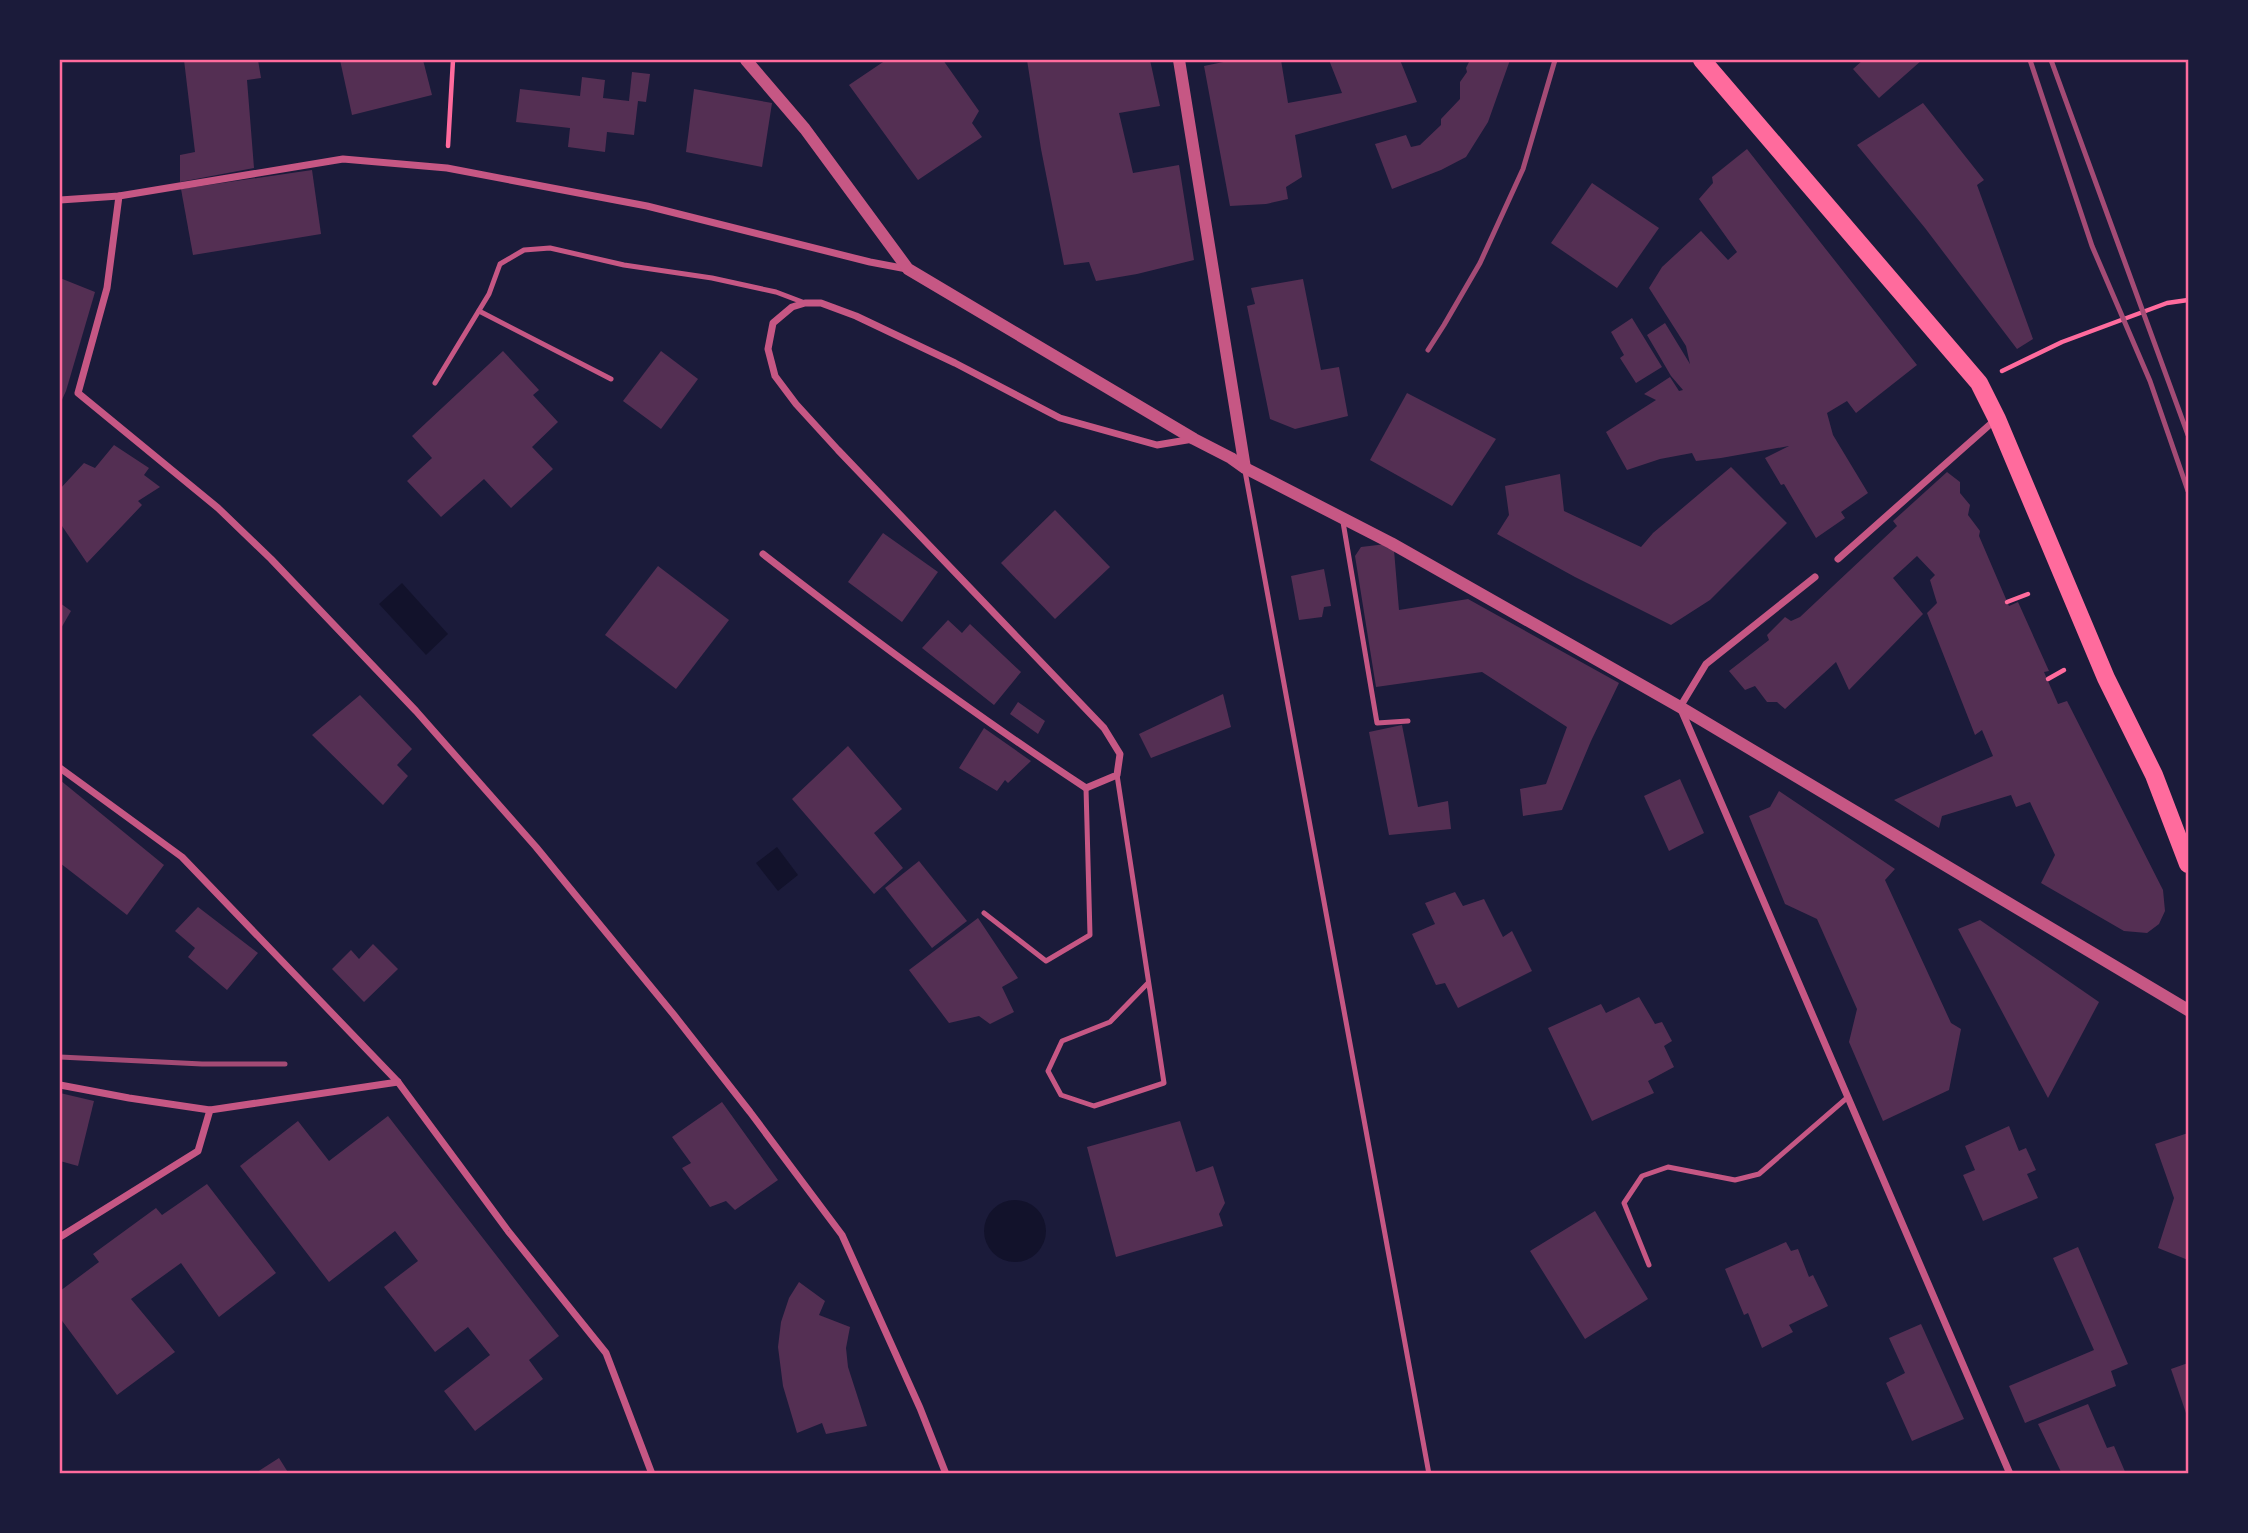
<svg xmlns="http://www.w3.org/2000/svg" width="2248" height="1533" font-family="Manrope,sans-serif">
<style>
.water{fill:#12122b}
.building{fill:#542f53}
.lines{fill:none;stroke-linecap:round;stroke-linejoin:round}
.path{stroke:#ff6b9d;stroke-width:4.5}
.service{stroke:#c65784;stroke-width:5}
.minor{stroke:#c65784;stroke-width:7}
.tertiary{stroke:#c65784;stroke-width:12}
.primary{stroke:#ff6b9d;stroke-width:18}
.rail{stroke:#a44b75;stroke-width:5}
.neatline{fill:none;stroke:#ff6b9d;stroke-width:2.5}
</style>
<rect width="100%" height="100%" fill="#1b1b3a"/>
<!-- water -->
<g class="water">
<polygon points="402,583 448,634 426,655 379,604"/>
<polygon points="777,847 798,875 778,891 756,863"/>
<circle cx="1015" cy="1231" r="31"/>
</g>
<!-- building -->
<g class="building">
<polygon points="184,60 258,60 261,78 247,80 254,168 180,182 180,155 195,152"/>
<polygon points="340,60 423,60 432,95 352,115"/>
<polygon points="886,60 943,60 979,111 972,123 982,137 918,180 849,85"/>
<polygon points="1027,60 1150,60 1160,106 1119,113 1133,173 1179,165 1194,260 1137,274 1096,281 1089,262 1064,265 1041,149"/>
<polygon points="1233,60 1281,60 1288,103 1342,93 1329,60 1400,60 1417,102 1295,135 1302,177 1286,187 1288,199 1266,204 1230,206 1204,66"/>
<polygon points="1470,60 1510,60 1488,122 1466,157 1441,170 1392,189 1375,144 1406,135 1411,147 1420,145 1441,125 1441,119 1460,99 1460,82 1467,72 1466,68"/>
<polygon points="1863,60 1922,60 1879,98 1853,69"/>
<polygon points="632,72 650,74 646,102 638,101 634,135 607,132 605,152 568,147 570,128 516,122 520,89 580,96 582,77 605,80 603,98 629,101"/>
<polygon points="694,89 772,103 762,167 686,152"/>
<polygon points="1923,103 1984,180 1977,185 2033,339 2017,349 1925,228 1857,145"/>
<polygon points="1747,149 1917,365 1856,413 1847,401 1827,413 1833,435 1868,493 1841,512 1845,518 1816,538 1784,484 1781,485 1765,458 1789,446 1721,458 1696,461 1692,453 1660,459 1627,470 1606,432 1656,400 1644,394 1670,377 1679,391 1683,390 1671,376 1647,335 1665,323 1690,364 1686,346 1649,288 1662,267 1701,231 1728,260 1737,252 1699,199 1713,183 1712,177"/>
<polygon points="312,170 321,234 193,255 181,189"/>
<polygon points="1592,183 1659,228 1617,288 1551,243"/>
<polygon points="60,278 95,292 66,391 60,404"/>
<polygon points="1303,279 1321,370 1339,367 1348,416 1295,429 1270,419 1247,306 1255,304 1251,288"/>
<polygon points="1632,318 1662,367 1636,383 1620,358 1624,355 1611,332"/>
<polygon points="503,351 539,390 533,395 558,422 532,447 553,469 511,508 484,479 441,517 407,481 432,458 412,436"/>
<polygon points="661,351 698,379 661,429 623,401"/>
<polygon points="1407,393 1496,439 1452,506 1370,460"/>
<polygon points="114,445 149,468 144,475 160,487 138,501 142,505 87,563 60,523 60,489 84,463 95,468"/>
<polygon points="1731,467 1787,523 1710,600 1671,625 1575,577 1497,534 1509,515 1505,486 1560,474 1564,511 1641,547 1653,533"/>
<polygon points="1947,472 1960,482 1960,493 1970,505 1968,515 1980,531 1979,536 2009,606 2018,602 2049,671 2044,672 2058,704 2067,701 2163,890 2165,911 2159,924 2147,933 2124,931 2041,883 2055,855 2030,802 2016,807 2011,795 1942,816 1939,828 1894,800 1993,756 1982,730 1975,735 1927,613 1937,603 1930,580 1935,575 1917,556 1893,578 1923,614 1849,690 1836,662 1785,709 1777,702 1767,702 1755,686 1745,690 1729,671 1769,640 1767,635 1785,617 1791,621 1800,617 1897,526 1893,521"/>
<polygon points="1055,510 1110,567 1055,619 1001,563"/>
<polygon points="883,533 938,572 902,622 848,582"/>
<polygon points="1386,544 1394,550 1399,610 1468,599 1619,683 1591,741 1562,810 1523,816 1520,789 1546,784 1567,727 1482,672 1376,687 1355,556 1361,547"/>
<polygon points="658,566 729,620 676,689 605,635"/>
<polygon points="1324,569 1331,606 1324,607 1322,617 1299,620 1291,576"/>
<polygon points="60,603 71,611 60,630"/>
<polygon points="948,620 962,633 970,624 1021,672 994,705 922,648"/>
<polygon points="1223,694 1231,727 1151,758 1139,734"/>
<polygon points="360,695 412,749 397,765 408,776 383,805 312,735"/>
<polygon points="1018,702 1045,721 1038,734 1010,714"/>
<polygon points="1402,725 1418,807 1448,801 1451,829 1389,835 1369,732"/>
<polygon points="984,728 1031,761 1008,783 1005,780 997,791 959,768"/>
<polygon points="848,746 902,809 874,833 903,868 874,894 792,799"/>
<polygon points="1680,779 1704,833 1669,851 1644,796"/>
<polygon points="60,780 164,865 127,915 60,863"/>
<polygon points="1779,791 1895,869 1885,880 1951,1023 1961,1029 1949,1090 1883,1121 1849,1042 1857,1009 1817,919 1785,904 1749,816 1770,807"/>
<polygon points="919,861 967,921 932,948 885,888"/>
<polygon points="1455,892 1463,906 1484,899 1503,937 1512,931 1532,971 1458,1008 1445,983 1436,985 1412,934 1435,924 1425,903"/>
<polygon points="198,907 258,953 227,990 188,957 195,948 175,931"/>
<polygon points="978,918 1018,978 1002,987 1014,1012 990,1024 979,1016 949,1023 909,970"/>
<polygon points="1980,920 2099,1002 2048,1098 1958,929"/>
<polygon points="373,944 398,969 364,1002 332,969 351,950 359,959"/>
<polygon points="1639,997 1655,1024 1662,1022 1672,1041 1664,1046 1674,1067 1648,1081 1654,1093 1592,1121 1548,1028 1601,1004 1606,1013"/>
<polygon points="60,1093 94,1101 78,1166 60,1161"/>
<polygon points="722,1102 778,1180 735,1210 726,1201 710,1207 682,1168 691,1163 672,1137"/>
<polygon points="388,1116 559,1336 529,1360 543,1379 475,1431 444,1391 490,1355 468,1327 435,1352 384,1287 418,1261 395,1231 329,1282 240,1166 298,1121 329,1161"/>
<polygon points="1180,1121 1196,1172 1213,1166 1225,1203 1219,1214 1223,1226 1116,1257 1087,1147"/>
<polygon points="2009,1126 2019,1151 2026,1148 2036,1170 2027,1174 2038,1198 1983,1221 1963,1175 1975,1170 1965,1146"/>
<polygon points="2188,1133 2188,1260 2158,1248 2174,1198 2155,1144"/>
<polygon points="207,1184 276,1273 219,1317 181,1263 131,1299 175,1352 117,1395 60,1318 60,1291 99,1262 93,1254 156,1208 162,1215"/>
<polygon points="1595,1211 1648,1299 1585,1339 1530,1251"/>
<polygon points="1786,1242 1791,1251 1798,1249 1809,1277 1813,1275 1828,1306 1789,1325 1793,1332 1762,1348 1748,1313 1744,1315 1725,1269"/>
<polygon points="2078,1247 2128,1364 2111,1371 2116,1386 2025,1423 2009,1386 2094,1350 2053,1258"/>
<polygon points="799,1282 825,1301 819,1315 850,1327 846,1348 848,1367 867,1426 826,1434 822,1423 797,1433 783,1386 778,1347 781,1322 789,1298"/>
<polygon points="1921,1324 1964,1419 1912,1441 1886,1383 1905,1373 1889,1338"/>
<polygon points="2188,1363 2188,1419 2171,1369"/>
<polygon points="2088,1404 2107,1448 2114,1446 2126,1474 2062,1474 2038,1424"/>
<polygon points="279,1458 289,1474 254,1474"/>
</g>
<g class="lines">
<!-- path -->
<g class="path">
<polyline points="448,146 453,60"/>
<polyline points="2002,371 2062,342 2167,303 2188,300"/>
<polyline points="2007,602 2028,594"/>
<polyline points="2048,679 2064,670"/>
</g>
<!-- service -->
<g class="service">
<polyline points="479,311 611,379"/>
<polyline points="435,383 489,294 500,264 524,250 550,248 624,265 712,278 776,292 805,303"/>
<polyline points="1245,471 1429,1474"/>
<polyline points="1343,522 1377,723 1408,721"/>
<polyline points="1117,775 1164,1083 1094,1106 1061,1095 1048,1071 1062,1041 1110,1022 1148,983"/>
<polyline points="984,913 1046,961 1090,935 1086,788"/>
<polyline points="1649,1265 1624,1203 1642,1176 1668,1167 1735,1180 1759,1174 1848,1097"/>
</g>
<!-- minor -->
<g class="minor">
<polyline points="119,196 107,288 78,393 218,508 271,559 416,711 536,847 674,1015 750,1112 842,1235 920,1408 946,1474"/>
<polyline points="60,200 119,196 343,159 447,168 647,206 870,262 907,269"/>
<path d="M763,554C868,636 975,715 1086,788L1117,775L1120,754L1104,728L838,450L796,404L775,376L768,349L773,323L792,307L805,303H821L856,316L955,363L1060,418L1157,445L1193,439"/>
<polyline points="1838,559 1995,420"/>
<polyline points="1815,577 1706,664 1680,707 2010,1474"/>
<polyline points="60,768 182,857 398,1082 508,1231 606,1353 652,1474"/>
<polyline points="60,1085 129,1098 210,1110"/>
<polyline points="60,1237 198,1151 210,1110 398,1082"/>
</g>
<!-- tertiary -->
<g class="tertiary">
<polyline points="746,60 805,129 908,269 1194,439 1231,458 1245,468 1391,543 1680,707 2188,1010"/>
<polyline points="1179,60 1245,468"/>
</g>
<!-- primary -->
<polyline class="primary" points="1702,60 1979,383 1997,419 2106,678 2154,775 2188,864"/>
<!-- rail -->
<g class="rail">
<polyline points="2030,60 2092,246 2150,381 2188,491"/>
<polyline points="2051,60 2188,435"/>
<polyline points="1428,350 1444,325 1480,263 1523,169 1555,60"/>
<polyline points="60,1057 202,1064 285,1064"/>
</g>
</g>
<!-- border -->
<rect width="2248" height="1533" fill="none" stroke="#1b1b3a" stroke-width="122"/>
<rect x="61" y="61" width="2126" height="1411" class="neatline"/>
</svg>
